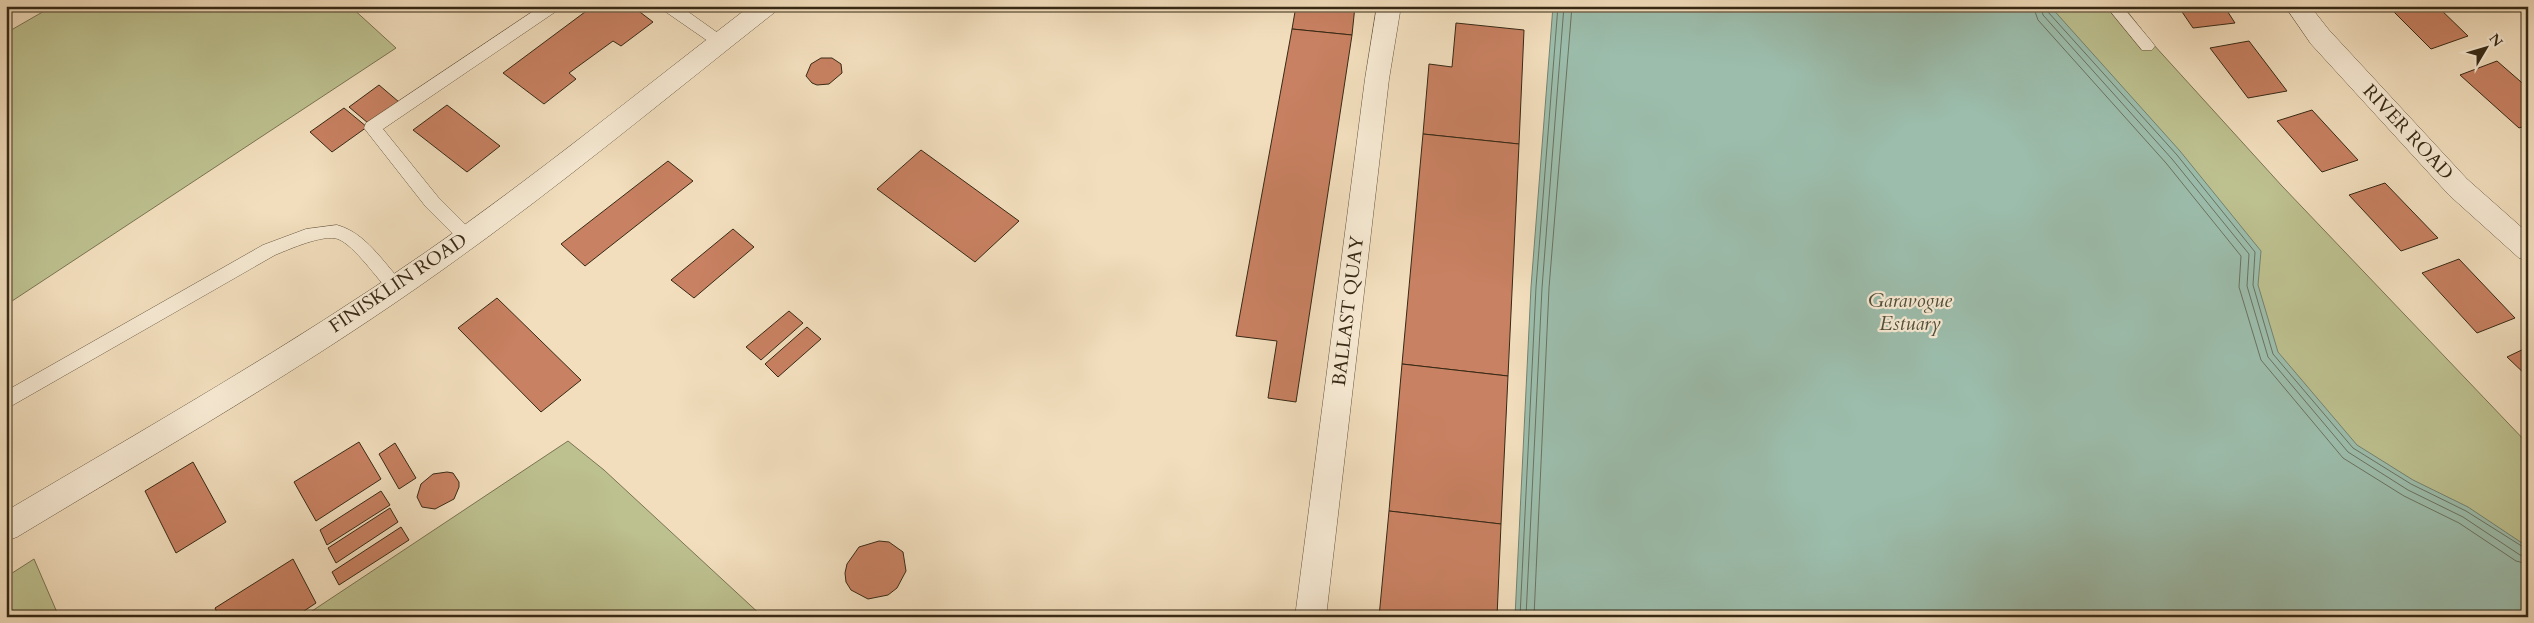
<svg xmlns="http://www.w3.org/2000/svg" width="2534" height="623" font-family="Cardo,serif">
<style>
.green{fill:#bdc08f;stroke:#7a7452}
.water{fill:#9cbdac;stroke:#748270}
.lines{fill:none;stroke-linecap:round;stroke-linejoin:round}
.shore{stroke:#6a7360;stroke-width:1}
.building{fill:#c88162;stroke:#372915}
.service-casing{stroke:#66563f;stroke-width:1}
.minor-casing{stroke:#66563f;stroke-width:1}
.tertiary-casing{stroke:#66563f;stroke-width:1}
.service{fill:#f7ead4;fill-rule:evenodd}
.minor{fill:#f7ead4;fill-rule:evenodd}
.tertiary{fill:#f7ead4;fill-rule:evenodd}
.labels{text-anchor:middle;dominant-baseline:central;stroke-width:4.5;stroke-linejoin:round;paint-order:stroke}
.street-label{font-size:19px;fill:#372915;stroke:#f7ead4}
.water-label{font-size:20px;font-style:italic;fill:#504e3b;stroke:#f7ead4}
</style>
<rect width="100%" height="100%" fill="#f2debd"/>
<filter id="stains"><feTurbulence type="fractalNoise" baseFrequency=".004" numOctaves="4"/><feColorMatrix values="0 0 0 0 .2 0 0 0 0 .09 0 0 0 0 .02 0 0 0 .5 -.17"/></filter>
<radialGradient id="worn" r=".72"><stop offset=".6" stop-color="#630" stop-opacity="0"/><stop offset="1" stop-color="#630" stop-opacity=".3"/></radialGradient>
<!-- green -->
<g class="green">
<polygon points="53,6 350,6 396,48 6,305 6,33"/>
<polygon points="2022,6 2123,6 2153,44 2282,186 2528,444 2528,617 2186,617"/>
<polygon points="568,441 604,470 763,617 303,617"/>
<polygon points="34,559 59,617 6,617 6,577"/>
</g>
<!-- water -->
<polygon class="water" points="1553,6 2050,6 2180,151 2261,251 2258,285 2278,352 2357,445 2413,480 2468,507 2528,547 2528,617 1515,617 1531,287"/>
<g class="lines">
<!-- shore -->
<g class="shore">
<polyline points="2033,6 2038,20 2166,163 2241,256 2239,287 2261,360 2343,458 2404,496 2459,523 2516,561 2528,564"/>
<polyline points="2041,6 2043,15 2172,159 2249,254 2247,286 2268,357 2348,452 2408,490 2463,517 2520,555 2528,557"/>
<polyline points="2047,6 2048,12 2177,155 2255,252 2253,285 2273,354 2353,448 2411,484 2466,511 2528,550"/>
<polyline points="1520,617 1536,287 1558,6"/>
<polyline points="1526,617 1542,288 1564,6"/>
<polyline points="1534,617 1549,288 1572,6"/>
</g>
</g>
<!-- building -->
<g class="building">
<polygon points="593,6 632,6 653,22 621,46 613,41 569,73 576,79 544,104 503,73"/>
<polygon points="1296,6 1355,6 1352,35 1292,29"/>
<polygon points="2178,6 2224,6 2235,23 2193,28"/>
<polygon points="2388,6 2437,6 2468,36 2431,49"/>
<polygon points="1456,23 1524,30 1519,144 1423,134 1429,64 1452,67"/>
<polygon points="1292,29 1352,35 1296,402 1268,398 1277,341 1236,336"/>
<polygon points="2249,41 2287,91 2248,98 2210,48"/>
<polygon points="821,58 832,58 841,64 842,73 829,84 817,85 812,83 806,76 811,64"/>
<polygon points="2497,61 2528,88 2528,125 2519,128 2460,75"/>
<polygon points="379,85 399,102 368,123 349,107"/>
<polygon points="447,105 500,146 467,172 413,130"/>
<polygon points="344,108 367,127 332,152 310,132"/>
<polygon points="2312,110 2358,160 2322,172 2277,121"/>
<polygon points="1423,134 1519,144 1508,376 1402,364"/>
<polygon points="921,150 1019,221 975,262 877,189"/>
<polygon points="668,161 693,181 585,266 561,244"/>
<polygon points="2385,183 2438,238 2401,251 2349,195"/>
<polygon points="733,229 754,247 694,298 671,280"/>
<polygon points="2459,259 2515,318 2477,333 2422,273"/>
<polygon points="497,298 581,380 541,412 458,328"/>
<polygon points="789,311 803,323 761,360 746,347"/>
<polygon points="807,327 821,339 778,377 765,364"/>
<polygon points="2528,347 2528,377 2507,357"/>
<polygon points="1402,364 1508,376 1501,524 1389,511"/>
<polygon points="359,442 381,479 316,521 294,482"/>
<polygon points="395,443 416,478 399,489 379,454"/>
<polygon points="193,462 226,522 176,553 145,491"/>
<polygon points="447,472 453,473 459,482 459,487 454,499 435,509 422,507 417,497 421,484 433,474"/>
<polygon points="381,491 390,505 327,545 320,530"/>
<polygon points="390,508 398,522 336,563 328,548"/>
<polygon points="1389,511 1501,524 1497,617 1379,617"/>
<polygon points="401,527 409,540 339,585 332,572"/>
<polygon points="879,541 889,542 903,552 906,571 897,588 888,595 868,599 851,590 846,582 845,573 847,564 859,547"/>
<polygon points="293,559 316,603 295,617 219,617 215,608"/>
</g>
<g class="lines">
<!-- service casing -->
<g class="service-casing">
<g id="service">
<polygon points="541,6 560,6 558,10 383,129 438,197 473,232 475,237 473,242 467,244 461,242 426,207 364,128 366,123"/>
<polygon points="661,6 680,6 725,38 728,42 725,46 715,46 663,10"/>
<polygon points="2106,6 2122,6 2152,42 2155,46 2152,50 2142,50"/>
<path d="M337,225C366,233 382,261 402,282L405,287L402,292L396,294L390,292C377,279 355,246 338,239C323,234 290,249 275,255L6,409V391L263,245L306,229Z"/>
</g>
</g>
<!-- minor casing -->
<g class="minor-casing">
<polygon id="minor" points="2285,6 2310,6 2329,30 2467,179 2528,233 2528,261 2519,258 2449,195 2311,44"/>
</g>
<!-- tertiary casing -->
<g class="tertiary-casing">
<g id="tertiary">
<path d="M750,6H779L775,12C666,98 559,187 445,268C308,366 161,450 17,537L6,541V511C148,427 291,346 426,252C537,175 642,89 750,6Z"/>
<polygon points="1377,6 1401,6 1389,79 1326,617 1295,617 1365,79"/>
</g>
</g>
<!-- service -->
<use href="#service" class="service"/>
<!-- minor -->
<use href="#minor" class="minor"/>
<!-- tertiary -->
<use href="#tertiary" class="tertiary"/>
</g>
<g class="labels">
<!-- street labels -->
<g class="street-label">
<text transform="translate(2408 132) rotate(47)">RIVER ROAD</text>
<text transform="translate(398 283) rotate(-34)">FINISKLIN ROAD</text>
<text transform="translate(1348 311) rotate(-83)">BALLAST QUAY</text>
</g>
<!-- water labels -->
<g class="water-label">
<text x="1910" y="300">Garavogue<tspan x="1910" dy="23">Estuary</tspan></text>
</g>
</g>
<!-- margin -->
<rect width="2534" height="623" fill="none" stroke="#f2debd" stroke-width="25"/>
<rect x="8" y="8" width="2519" height="608" fill="none" stroke="#372915" stroke-width="2.5"/>
<rect x="12" y="12" width="2509" height="598" fill="none" stroke="#372915"/>
<!-- north arrow -->
<g transform="translate(2486 48) rotate(52)" stroke="#f7ead4" stroke-width="4" paint-order="stroke">
<path d="M0-4L9 19L0 12L-9 19Z" fill="#372915"/>
<text y="-8" font-size="14" font-weight="bold" text-anchor="middle" fill="#372915">N</text>
</g>
<rect width="100%" height="100%" filter="url(#stains)"/>
<rect width="100%" height="100%" fill="url(#worn)"/>
</svg>
